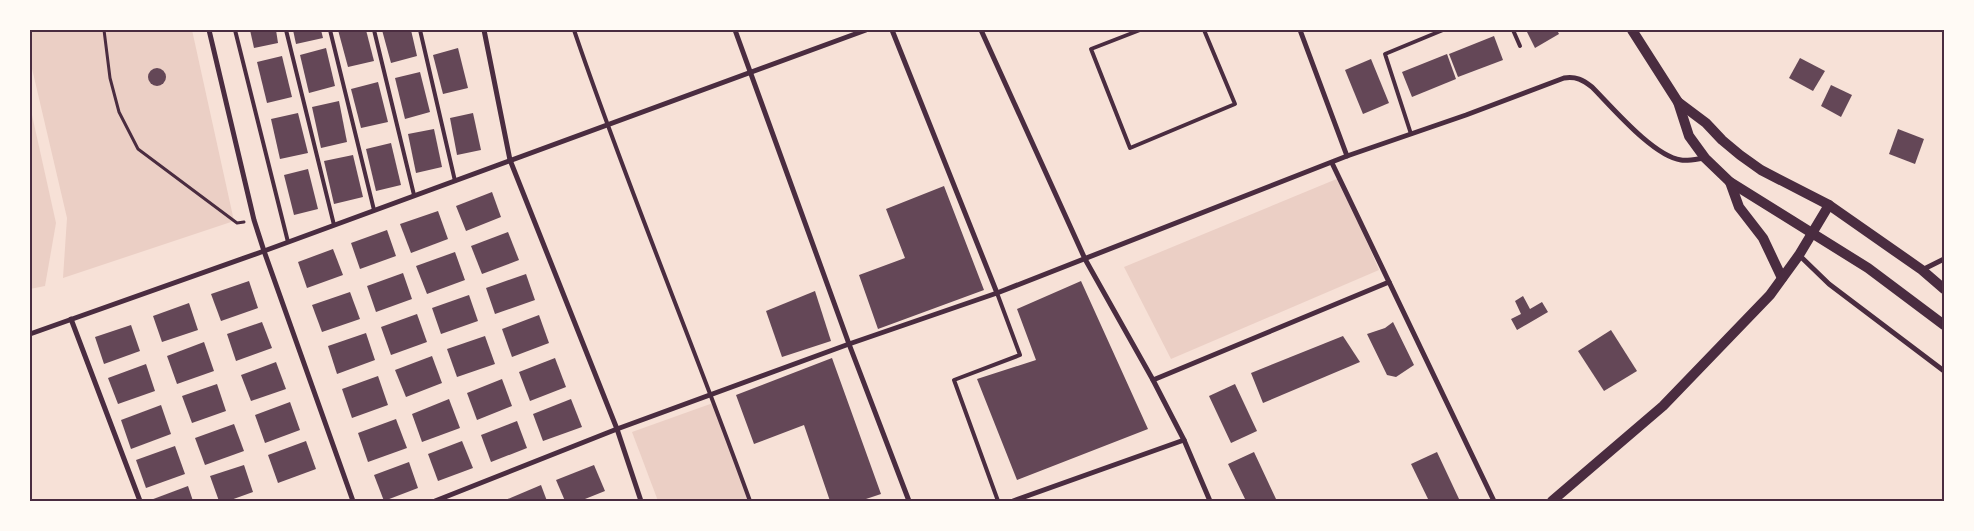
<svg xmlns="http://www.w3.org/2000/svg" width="1974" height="531" font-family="'PT Sans',sans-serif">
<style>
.green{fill:#ebcfc5}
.building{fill:#644757}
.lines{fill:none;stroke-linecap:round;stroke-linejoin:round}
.path{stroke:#4a2c40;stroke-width:3}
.service{stroke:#4a2c40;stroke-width:4}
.minor{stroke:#4a2c40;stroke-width:5}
.secondary{stroke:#4a2c40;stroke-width:10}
.neatline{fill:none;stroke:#4a2c40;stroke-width:2}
</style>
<rect width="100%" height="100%" fill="#f7e1d7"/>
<!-- green -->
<g class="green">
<polygon points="30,30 192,30 234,221 63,278 67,218 30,60"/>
<polygon points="30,106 56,223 45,286 30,289"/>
<polygon points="1339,178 1379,270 1171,359 1124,267"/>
<polygon points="713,403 750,501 658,501 632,432"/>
</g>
<!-- building -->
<g class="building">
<polygon points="250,30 276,30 278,43 254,48"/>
<polygon points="293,30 321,30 323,38 296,44"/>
<polygon points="338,30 366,30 374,61 348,67"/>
<polygon points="382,30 411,30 417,56 391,63"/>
<polygon points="1526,30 1557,30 1559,34 1535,48"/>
<polygon points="1494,36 1503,60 1458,77 1449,54"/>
<polygon points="326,48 335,86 309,93 300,55"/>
<polygon points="458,48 468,88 443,94 433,55"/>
<polygon points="1447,54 1456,79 1412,97 1402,72"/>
<polygon points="282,56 292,97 267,103 257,62"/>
<polygon points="1800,58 1825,71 1813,91 1789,78"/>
<polygon points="1371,59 1389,103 1363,114 1345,70"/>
<circle cx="157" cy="77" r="9"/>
<polygon points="420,72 430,112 405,119 395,78"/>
<polygon points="378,82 388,122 361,128 351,89"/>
<polygon points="1831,85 1852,95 1841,117 1821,106"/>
<polygon points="339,101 347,142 321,148 312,107"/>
<polygon points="298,113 308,153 280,159 271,119"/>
<polygon points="473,113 481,150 457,155 450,118"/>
<polygon points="434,129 442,167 416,173 408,134"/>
<polygon points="1898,129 1924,139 1915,164 1889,154"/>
<polygon points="391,143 401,185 376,191 366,149"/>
<polygon points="353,155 363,197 334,204 324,161"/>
<polygon points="308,169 318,209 294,215 284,175"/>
<polygon points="944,186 984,290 878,329 859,275 905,258 886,209"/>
<polygon points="492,192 501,217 466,231 456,206"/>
<polygon points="438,211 448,239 411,253 400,224"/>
<polygon points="387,230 396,256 360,269 351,243"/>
<polygon points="508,232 519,260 482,274 471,246"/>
<polygon points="333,249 343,275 307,288 298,262"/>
<polygon points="455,252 465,280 427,294 416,266"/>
<polygon points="403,273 412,299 376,312 367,286"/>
<polygon points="526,274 535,300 495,314 486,288"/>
<polygon points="249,281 258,308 221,321 211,294"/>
<polygon points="1081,281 1148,429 1017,480 977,379 1036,360 1017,309"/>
<polygon points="815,291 831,341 782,357 766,311"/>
<polygon points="350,292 360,319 322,332 312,305"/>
<polygon points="469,295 478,321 441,334 432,308"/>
<polygon points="1523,296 1530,309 1542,302 1548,312 1517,330 1511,319 1521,314 1515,301"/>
<polygon points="189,303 198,330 162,342 153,316"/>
<polygon points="417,314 427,342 391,355 381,327"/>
<polygon points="539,315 549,343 512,357 502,329"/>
<polygon points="262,322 272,348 236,361 227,334"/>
<polygon points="1393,322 1414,365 1396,377 1387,375 1367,334 1385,328"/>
<polygon points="131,325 140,351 104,364 95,337"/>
<polygon points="1611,330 1637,371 1604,391 1578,351"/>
<polygon points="366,333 375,360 337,374 328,346"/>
<polygon points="485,336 495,364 457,377 447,349"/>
<polygon points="1343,336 1360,362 1263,403 1251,373"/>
<polygon points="204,342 214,371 177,384 167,356"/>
<polygon points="432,356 442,383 406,397 395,370"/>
<polygon points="555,358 566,387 530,401 519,372"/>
<polygon points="832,358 881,494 860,501 830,501 804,425 754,444 736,395"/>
<polygon points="276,362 286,389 251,401 241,375"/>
<polygon points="146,364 155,391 118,404 108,378"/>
<polygon points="378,376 388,405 352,418 342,389"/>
<polygon points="502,379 512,406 477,420 467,393"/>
<polygon points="217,384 226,411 192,423 182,396"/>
<polygon points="1235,384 1257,431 1231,443 1209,396"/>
<polygon points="449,399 460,428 422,442 412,414"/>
<polygon points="571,399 582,427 543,441 533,414"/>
<polygon points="290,402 300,430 265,443 255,415"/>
<polygon points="161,405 171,434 131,449 121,420"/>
<polygon points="396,419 407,448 368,462 358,433"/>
<polygon points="517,421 527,448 491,462 481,435"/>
<polygon points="234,424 244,451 205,465 195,438"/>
<polygon points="306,441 316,469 278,483 268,455"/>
<polygon points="462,441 473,468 438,481 428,454"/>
<polygon points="175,446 185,474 146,488 136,460"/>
<polygon points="1254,452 1276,499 1277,501 1246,501 1228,464"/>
<polygon points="1437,452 1459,499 1454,501 1429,501 1411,464"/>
<polygon points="409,462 418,488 384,501 374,475"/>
<polygon points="244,465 253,492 228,501 219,501 210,476"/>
<polygon points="594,465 605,491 580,501 565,501 556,480"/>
<polygon points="541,485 547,501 503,501"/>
<polygon points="188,486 193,501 148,501"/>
</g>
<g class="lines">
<!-- path -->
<polyline class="path" points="104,30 110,78 119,112 138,149 237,223 244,222"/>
<!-- service -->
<g class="service">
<polyline points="235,30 288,242"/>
<polyline points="286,30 334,225"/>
<polyline points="330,30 374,210"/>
<polyline points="374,30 414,195"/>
<polyline points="420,30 455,181"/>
<path d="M574,30C628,189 693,343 750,501"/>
<polyline points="1140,30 1091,49 1130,148 1235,104 1204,30"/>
<polyline points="1513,30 1520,46"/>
<polyline points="1411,134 1385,54 1443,30"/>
<polyline points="997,293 1020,355 954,380 998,501"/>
</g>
<!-- minor -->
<g class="minor">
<polyline points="209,30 254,220 264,251 353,501"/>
<polyline points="484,30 510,160 617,429 641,501"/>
<polyline points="735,30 849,344 909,501"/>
<polyline points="892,30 997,293"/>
<polyline points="981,30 1085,259 1153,380 1184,440 1013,501"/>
<polyline points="1300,30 1347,156"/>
<polyline points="1332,163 1494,501"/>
<polyline points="1799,255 1829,284 1944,371"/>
<polyline points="1922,270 1944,259"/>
<polyline points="71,319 140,501"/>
<polyline points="30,334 264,251 866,30"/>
<polyline points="1153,380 1389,282"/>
<polyline points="1184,440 1210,501"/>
<path d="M435,501L617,429L849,344L997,293L1347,156L1466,115L1564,78C1576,76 1583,80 1592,87C1612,107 1653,156 1681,160C1688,161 1697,159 1704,158"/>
</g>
<!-- secondary -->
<g class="secondary">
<polyline points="1632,30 1678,102 1689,136 1705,158 1730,182 1868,268 1944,325"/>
<polyline points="1678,102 1706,123 1722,140 1740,155 1761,170 1829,205 1922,270 1944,289"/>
<polyline points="1730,182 1739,207 1763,238 1782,278"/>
<polyline points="1552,501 1663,406 1770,295 1799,255 1829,205"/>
</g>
</g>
<!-- border -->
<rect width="1974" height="531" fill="none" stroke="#fffaf5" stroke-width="62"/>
<rect x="31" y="31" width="1912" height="469" class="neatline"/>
</svg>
